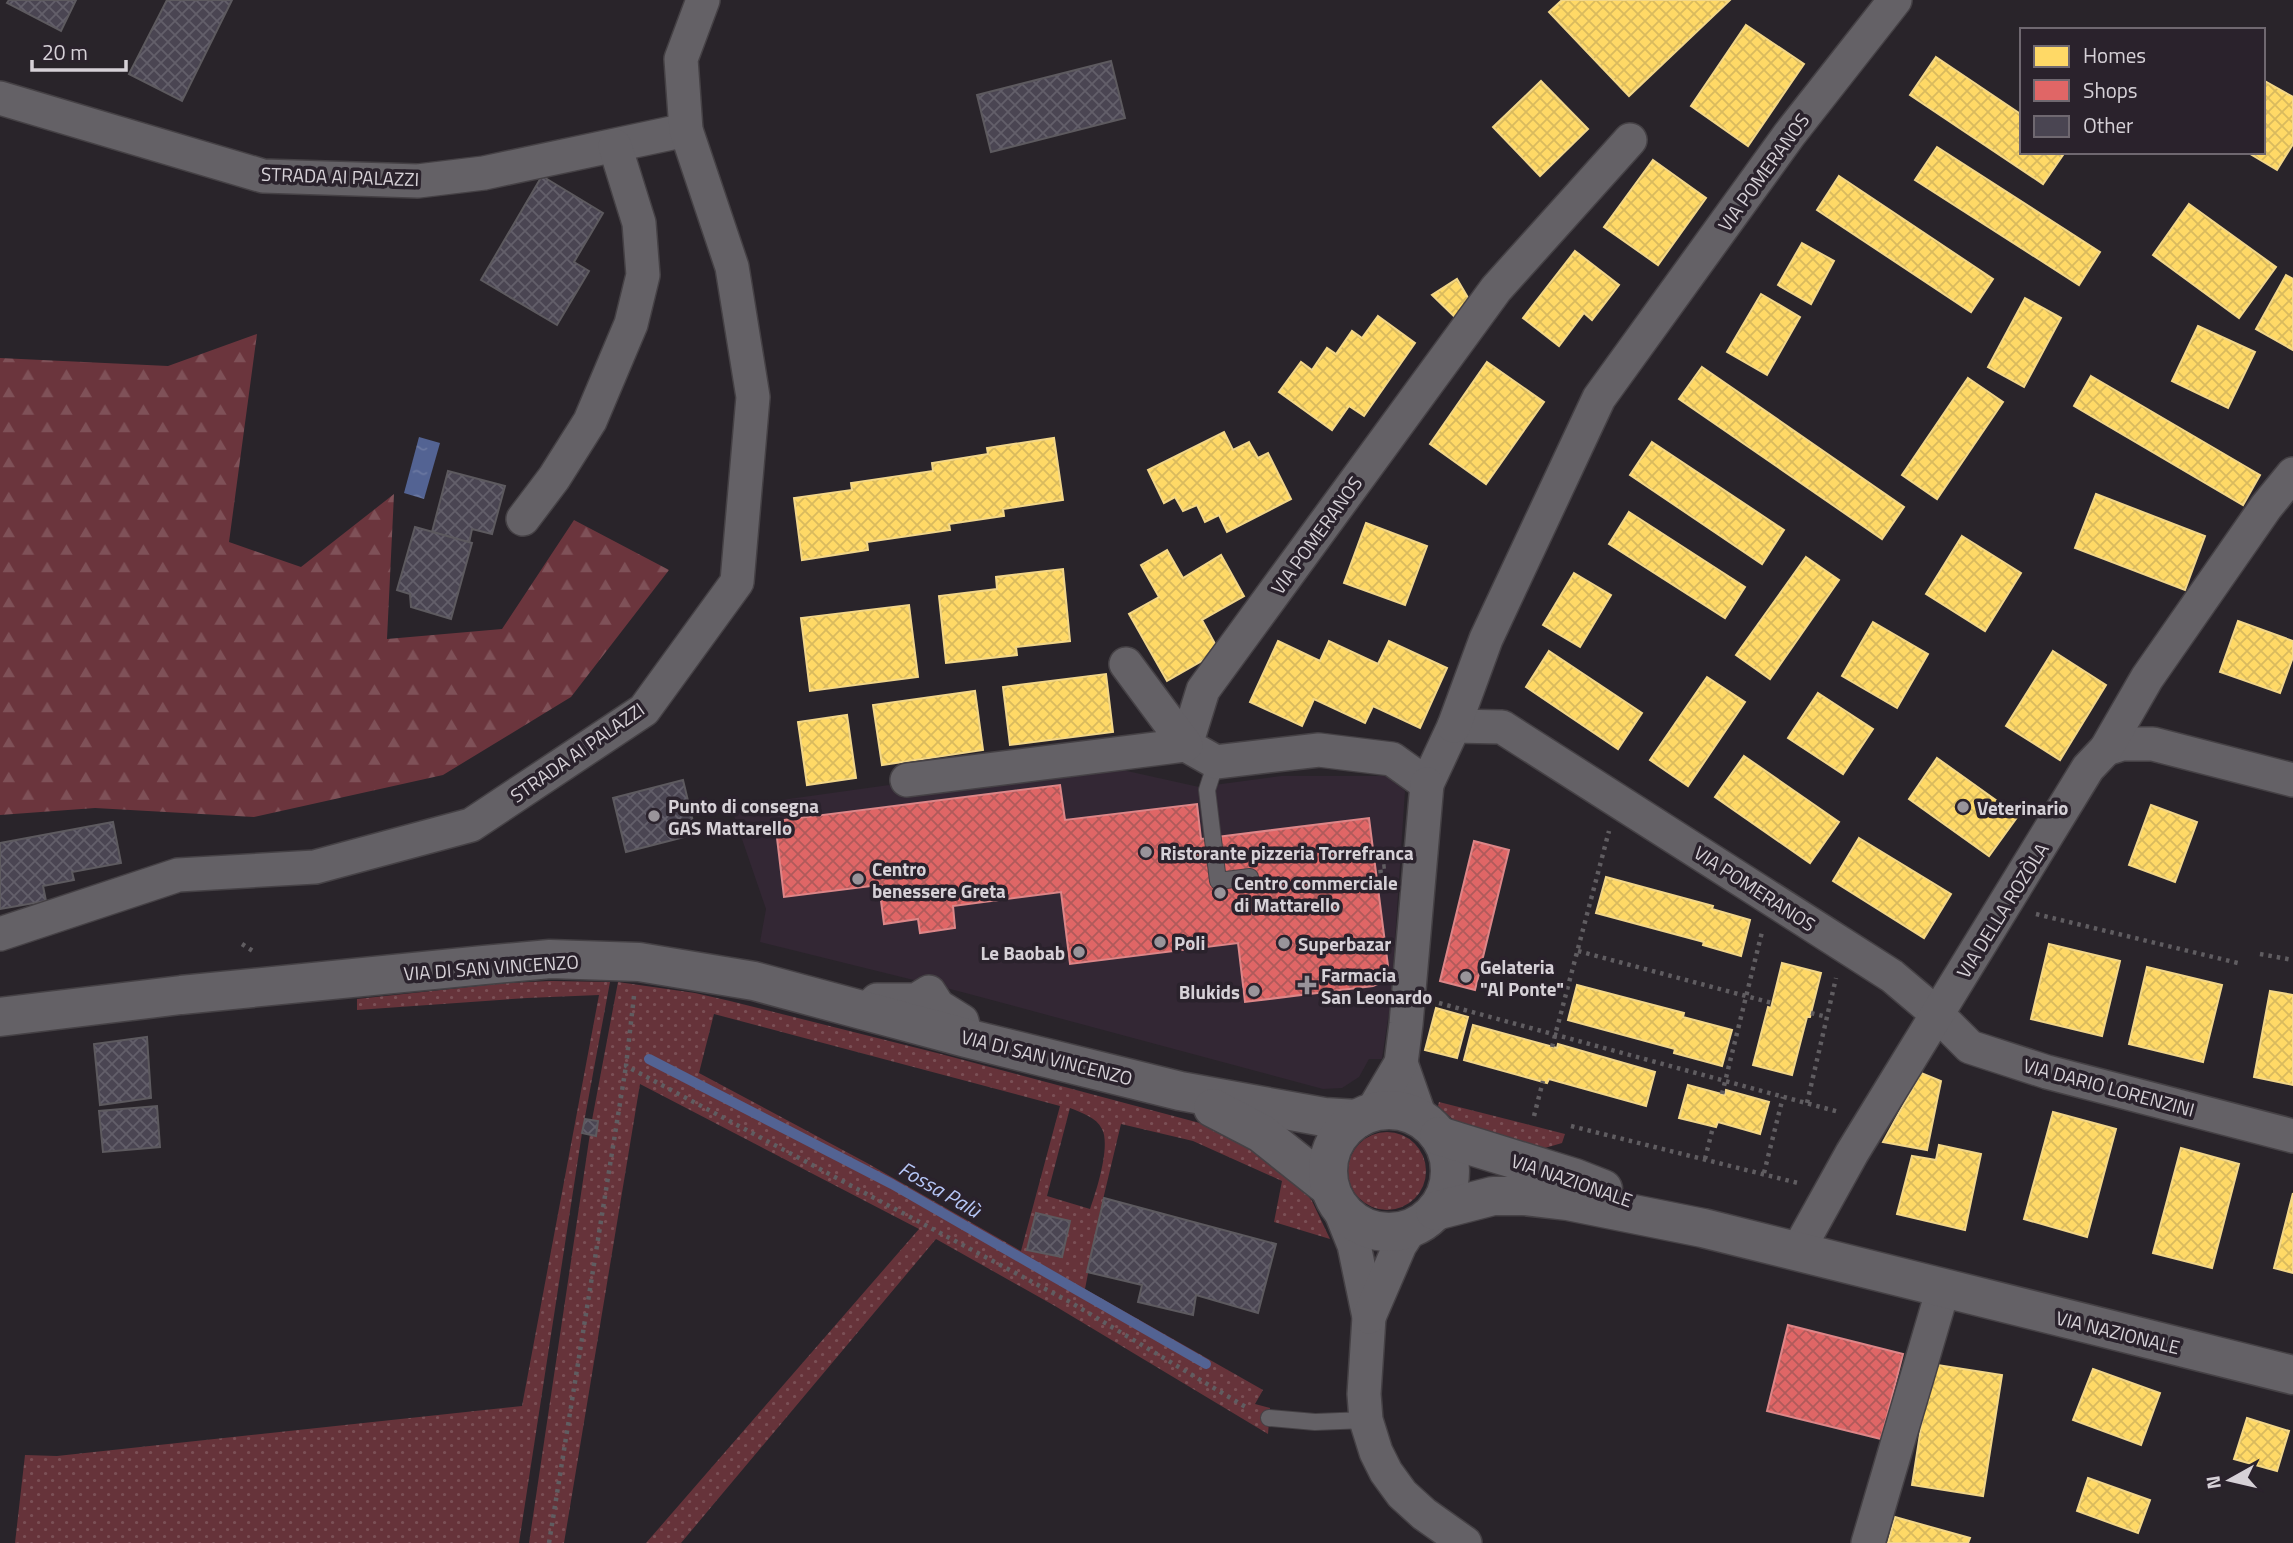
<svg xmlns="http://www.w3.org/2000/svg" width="2293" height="1543" font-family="'Titillium Web',sans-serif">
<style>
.built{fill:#332734}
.green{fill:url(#green-dots);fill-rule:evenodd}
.forest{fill:url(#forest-firs)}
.water{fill:url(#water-ripples)}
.homes{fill:url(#homes-cross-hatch);stroke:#f3d788;stroke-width:2}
.shops{fill:url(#shops-cross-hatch);stroke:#dd8688;stroke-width:2}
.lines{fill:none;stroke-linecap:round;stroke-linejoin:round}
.stream{stroke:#536393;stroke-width:10}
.building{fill:url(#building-cross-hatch);stroke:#5d5a5f;stroke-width:2}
.lane-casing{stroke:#454145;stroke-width:18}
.street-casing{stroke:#454145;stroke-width:36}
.secondary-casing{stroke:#454145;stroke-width:41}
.path{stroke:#605d61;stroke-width:4.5;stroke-dasharray:3.5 5;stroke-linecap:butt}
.lane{stroke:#646166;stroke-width:16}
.street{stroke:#646166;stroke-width:33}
.secondary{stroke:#646166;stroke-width:38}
.poi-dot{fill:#99949a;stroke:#2a222c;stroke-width:2.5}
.labels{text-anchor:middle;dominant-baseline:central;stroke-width:7;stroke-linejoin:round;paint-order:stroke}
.street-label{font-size:19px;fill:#d6d1d7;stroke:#2a222c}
.poi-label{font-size:19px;font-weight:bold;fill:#d6d1d7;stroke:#2a222c;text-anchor:start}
.water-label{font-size:21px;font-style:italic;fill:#b6c7f7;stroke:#2a222c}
</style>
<defs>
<pattern id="green-dots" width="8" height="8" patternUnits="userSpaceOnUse" patternTransform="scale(1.75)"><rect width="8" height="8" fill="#66333a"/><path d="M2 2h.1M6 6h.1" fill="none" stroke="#7b5056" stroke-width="1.8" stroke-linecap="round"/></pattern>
<pattern id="forest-firs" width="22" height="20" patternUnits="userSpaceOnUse" patternTransform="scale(1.75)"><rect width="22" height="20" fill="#6b353d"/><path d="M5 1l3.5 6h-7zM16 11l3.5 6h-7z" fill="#7f5158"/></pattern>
<pattern id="water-ripples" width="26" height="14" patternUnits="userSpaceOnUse" patternTransform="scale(1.75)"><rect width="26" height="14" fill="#536393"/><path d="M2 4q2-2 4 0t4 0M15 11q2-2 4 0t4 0" fill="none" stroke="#6b78a1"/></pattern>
<pattern id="homes-cross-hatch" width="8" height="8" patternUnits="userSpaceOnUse" patternTransform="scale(1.75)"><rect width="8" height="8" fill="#ffd966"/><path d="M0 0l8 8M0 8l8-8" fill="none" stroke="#d9ba5e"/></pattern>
<pattern id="shops-cross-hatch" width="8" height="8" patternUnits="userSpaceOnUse" patternTransform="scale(1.75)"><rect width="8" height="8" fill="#e06666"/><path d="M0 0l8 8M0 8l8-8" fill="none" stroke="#b05a5b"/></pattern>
<pattern id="building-cross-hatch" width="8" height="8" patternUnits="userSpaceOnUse" patternTransform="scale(1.75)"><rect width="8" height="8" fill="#4a4552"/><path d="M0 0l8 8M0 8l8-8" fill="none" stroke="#635f6a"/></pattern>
</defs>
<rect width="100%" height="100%" fill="#29242a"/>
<!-- built -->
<polygon class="built" points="1118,769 1199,787 1281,776 1386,776 1405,791 1391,999 1382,1059 1369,1059 1359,1077 1342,1088 1323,1089 958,991 760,942 766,909 731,807 889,785 903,794"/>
<!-- green -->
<g class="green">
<polygon points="550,981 610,982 582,1133 519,1543 15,1543 25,1455 57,1456 522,1406 599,995 527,998 357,1010 357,999 506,983"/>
<path d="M618,982L695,993L730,1001L937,1053L1211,1126L1240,1138L1300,1186L1312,1201L1330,1239L1274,1222L1282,1181L1193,1141L1121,1124L1100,1212L1085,1289L1263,1390L1255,1404L1270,1408L1268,1434L1055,1306L936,1239L681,1543H646L919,1229L640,1084L564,1543H529L592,1120ZM714,1014L1060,1106L1021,1251L867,1163L699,1073ZM1070,1108C1082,1113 1096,1117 1102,1129C1111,1146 1096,1192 1090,1209L1047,1196Z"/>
<polygon points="1439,1102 1565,1134 1562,1143 1545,1148 1526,1149 1459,1125 1438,1106"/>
<circle cx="1387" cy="1171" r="39"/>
</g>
<!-- forest -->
<polygon class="forest" points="257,334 229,542 301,567 394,494 387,639 502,629 574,520 669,570 571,697 443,775 254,817 95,808 0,815 0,358 168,366"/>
<!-- water -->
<polygon class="water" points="419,437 440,443 424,499 404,493"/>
<!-- homes -->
<g class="homes">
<polygon points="1562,0 1730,0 1629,96 1549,12"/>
<polygon points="1746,25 1804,64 1748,146 1691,106"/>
<polygon points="1936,57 2022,115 2022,152 2065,152 2043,184 1910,95"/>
<polygon points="2263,80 2293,97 2293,144 2277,170 2247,152 2263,152"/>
<polygon points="1541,81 1588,129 1540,176 1493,127"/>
<polygon points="1937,147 2100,252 2079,285 1915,180"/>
<polygon points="1653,160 1706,198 1658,265 1604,227"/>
<polygon points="1839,176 1993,279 1971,312 1817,210"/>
<polygon points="2189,204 2276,267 2239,318 2153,255"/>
<polygon points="1802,243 1834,261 1811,304 1778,285"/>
<polygon points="1575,251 1619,285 1592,320 1584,313 1559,346 1523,318"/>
<polygon points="2286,275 2293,279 2293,350 2256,329"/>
<polygon points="1457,279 1474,308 1461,323 1432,295"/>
<polygon points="1761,294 1800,317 1767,375 1727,352"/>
<polygon points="2025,298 2061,318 2024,387 1988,367"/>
<polygon points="1378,316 1415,343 1364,416 1349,406 1332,430 1279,392 1301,362 1312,370 1327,348 1336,354 1352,331 1362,338"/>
<polygon points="2198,326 2255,352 2228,408 2172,381"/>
<polygon points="1487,362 1544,402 1486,484 1430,444"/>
<polygon points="1702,367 1904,507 1882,539 1679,399"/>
<polygon points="2091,376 2260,475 2243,505 2074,406"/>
<polygon points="1968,378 2003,402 1937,499 1902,475"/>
<polygon points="1224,432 1233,450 1249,442 1258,458 1268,453 1291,499 1227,532 1219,515 1205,522 1197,505 1183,511 1175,497 1164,503 1148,470"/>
<polygon points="1054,438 1063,500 1003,509 1004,516 949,524 950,530 867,542 868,550 802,560 794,498 852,490 851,483 933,471 932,463 988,454 987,448"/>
<polygon points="1652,442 1784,530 1762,564 1630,475"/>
<polygon points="2096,494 2205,536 2185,590 2075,548"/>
<polygon points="1629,512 1745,587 1725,618 1609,544"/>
<polygon points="1366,523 1427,546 1405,605 1344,583"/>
<polygon points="1962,536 2021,573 1985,631 1926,594"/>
<polygon points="1167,550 1183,578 1221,555 1244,596 1202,620 1219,651 1167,681 1129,614 1159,597 1141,565"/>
<polygon points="1806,557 1839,580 1770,679 1736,655"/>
<polygon points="1063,569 1070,641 1016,647 1017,655 946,663 939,596 997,589 996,577"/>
<polygon points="1574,573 1611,595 1580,647 1543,625"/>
<polygon points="909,605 918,677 810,691 801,618"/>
<polygon points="2238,621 2293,641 2293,657 2280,693 2220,672"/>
<polygon points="1873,622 1928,654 1897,708 1842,676"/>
<polygon points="1278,641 1320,661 1329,641 1378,664 1389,641 1447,668 1420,728 1373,706 1365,723 1314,699 1302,726 1250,702"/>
<polygon points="1549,651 1642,713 1618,749 1526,687"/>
<polygon points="2053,651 2106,685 2060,760 2006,726"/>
<polygon points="1106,674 1113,732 1010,745 1003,687"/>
<polygon points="1707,677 1745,702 1688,786 1650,760"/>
<polygon points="975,691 983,750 882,765 873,705"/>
<polygon points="1818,693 1873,729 1843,774 1788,738"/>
<polygon points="847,715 856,778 807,785 798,722"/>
<polygon points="1744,756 1839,822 1810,863 1715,797"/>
<polygon points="1937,758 2018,816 1989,856 1909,799"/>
<polygon points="2151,805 2197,822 2175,882 2129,865"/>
<polygon points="1859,838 1951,894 1924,938 1833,881"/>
<polygon points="1606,877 1713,906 1712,909 1750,920 1741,956 1703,945 1704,942 1596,913"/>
<polygon points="2049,944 2120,961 2102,1036 2031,1019"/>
<polygon points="1782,963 1821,973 1810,1017 1807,1017 1792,1075 1753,1065 1768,1007 1771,1008"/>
<polygon points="2147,967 2222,985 2203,1062 2129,1044"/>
<polygon points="1577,985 1684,1013 1683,1017 1732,1030 1722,1066 1674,1053 1675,1049 1568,1020"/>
<polygon points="2270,991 2293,995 2293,1085 2254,1077"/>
<polygon points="1436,1008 1468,1017 1457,1058 1425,1050"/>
<polygon points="1473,1025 1557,1048 1558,1044 1655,1072 1646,1106 1549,1079 1547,1083 1464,1060"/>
<polygon points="1921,1073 1941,1081 1927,1150 1883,1142"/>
<polygon points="1688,1085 1725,1095 1726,1090 1769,1102 1760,1134 1718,1122 1716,1127 1679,1118"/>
<polygon points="2053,1112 2116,1129 2087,1237 2024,1219"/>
<polygon points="1939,1145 1981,1154 1965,1230 1897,1214 1912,1156 1936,1160"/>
<polygon points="2181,1148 2239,1164 2212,1268 2153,1253"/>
<polygon points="2293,1193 2293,1273 2274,1268"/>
<polygon points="1931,1364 2002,1375 1983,1496 1912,1485"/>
<polygon points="2093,1369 2160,1393 2141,1445 2073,1420"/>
<polygon points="2247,1418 2289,1431 2277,1471 2234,1459"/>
<polygon points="2088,1478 2150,1500 2138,1533 2077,1511"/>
<polygon points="1895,1517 1970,1538 1968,1543 1888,1543"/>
</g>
<!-- shops -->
<g class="shops">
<polygon points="1060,785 1065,820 1197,804 1201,839 1369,818 1388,966 1385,981 1373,986 1245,1002 1238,943 1070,964 1061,892 953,906 955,928 920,933 918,919 884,924 879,885 784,897 775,821"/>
<polygon points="1474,841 1509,850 1475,990 1440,981"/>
<polygon points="1788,1325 1903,1354 1881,1439 1767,1411"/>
</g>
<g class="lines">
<!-- stream -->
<polyline class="stream" points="649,1059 892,1184 1206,1364"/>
</g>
<!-- building -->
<g class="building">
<polygon points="9,0 76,0 61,31 7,3"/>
<polygon points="167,0 232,0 182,101 129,74"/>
<polygon points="1111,61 1125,118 991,152 977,95"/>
<polygon points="542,176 603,213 574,262 589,271 557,325 481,280"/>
<polygon points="448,471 505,486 492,534 472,529 469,543 432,532"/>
<polygon points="415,527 472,543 451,619 411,607 410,594 397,590"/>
<polygon points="683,780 696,834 626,852 613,798"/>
<polygon points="113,822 121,863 72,872 74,880 43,886 46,901 0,909 0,843"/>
<polygon points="147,1037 151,1098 100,1105 94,1044"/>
<polygon points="157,1106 160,1147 103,1152 99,1111"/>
<polygon points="585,1119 598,1121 596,1136 582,1133"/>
<polygon points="1104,1198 1276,1244 1258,1313 1196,1295 1193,1315 1138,1302 1142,1285 1087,1272"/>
<polygon points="1036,1213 1070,1221 1062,1257 1027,1250"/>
</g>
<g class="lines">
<!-- lane casing -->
<g class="lane-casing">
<g id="lane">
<polyline points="1216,762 1207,790 1218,881 1250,877"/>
<polyline points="1269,1418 1315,1422 1366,1420"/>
</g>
</g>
<!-- street casing -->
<g class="street-casing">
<g id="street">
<polyline points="0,98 263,176 418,181 484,173 686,130"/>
<polyline points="1630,140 1496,289 1203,690 1186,745 1216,762 1319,750 1392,759 1427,784 1454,726 1502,727 1892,976 1937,1014 1970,1047 2047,1072 2293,1136"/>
<polyline points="523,519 554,478 590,421 631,324 643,275 639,223 615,146"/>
<polyline points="1454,726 1486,639 1599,398 1789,135 1895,0"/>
<polyline points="2106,749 2122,744 2153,744 2293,780"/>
<polyline points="907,780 1186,745 1126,664"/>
<polyline points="0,934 178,875 315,867 471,825 644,710 737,582 753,397 732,267 686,130 681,59 703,0"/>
<polyline points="866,1011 877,1000 916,1000 929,992 938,1006 962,1021 966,1038"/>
<polyline points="1401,1063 1421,1120"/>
<polyline points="1372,1112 1401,1063 1406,1024 1427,784"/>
<polyline points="1338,1205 1354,1245 1369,1317 1364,1394 1366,1420 1376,1452 1386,1472 1402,1494 1424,1514 1465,1543"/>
<polyline points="1797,1252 1852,1153 2088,768 2106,749 2147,678 2266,507 2293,474"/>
<polyline points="1369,1317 1400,1245 1411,1228"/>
<polyline points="1868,1543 1943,1289"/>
</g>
</g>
<!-- secondary casing -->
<g class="secondary-casing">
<g id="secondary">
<polyline points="0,1017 181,995 484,965 550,959 639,962 754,981 966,1038 1180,1091 1324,1117 1357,1119"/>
<polyline points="1213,1108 1261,1133 1330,1188"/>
<circle cx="1389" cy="1171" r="61"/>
<polyline points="1439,1136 1575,1178 1603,1189"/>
<polyline points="1435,1211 1493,1196 1524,1196 1568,1201 1703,1228 2293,1375"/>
</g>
</g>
<!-- path -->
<g class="path">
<polyline points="1383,890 1380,867 1389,866"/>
<polyline points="2036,914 2242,964"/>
<polyline points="242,944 256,953"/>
<polyline points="1578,951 1772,1003"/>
<polyline points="2260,954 2293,960"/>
<polyline points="634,996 626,1066 1070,1302 1249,1409"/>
<polyline points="1439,1003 1839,1112"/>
<polyline points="1811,1013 1827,1017"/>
<polyline points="1552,1047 1609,831"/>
<polyline points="1722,1094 1762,932"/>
<polyline points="1807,1103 1836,978"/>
<polyline points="1534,1116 1543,1081"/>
<polyline points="1571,1126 1798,1183"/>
<polyline points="1705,1159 1713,1127"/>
<polyline points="1764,1173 1783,1097"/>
<polyline points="549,1543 626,1066"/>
</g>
<!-- lane -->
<use href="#lane" class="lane"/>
<!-- street -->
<use href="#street" class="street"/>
<!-- secondary -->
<use href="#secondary" class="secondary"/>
</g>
<!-- markers -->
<g class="poi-dot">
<circle cx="1963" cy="807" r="7"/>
<circle cx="654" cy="816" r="7"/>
<circle cx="1146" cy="852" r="7"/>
<circle cx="858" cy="879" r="7"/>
<circle cx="1220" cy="893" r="7"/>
<circle cx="1160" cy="942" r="7"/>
<circle cx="1284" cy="943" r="7"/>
<circle cx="1079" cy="952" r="7"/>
<circle cx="1466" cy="977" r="7"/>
<path d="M1303.5 974.5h7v7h7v7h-7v7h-7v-7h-7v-7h7z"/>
<circle cx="1254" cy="991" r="7"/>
</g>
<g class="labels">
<!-- street labels -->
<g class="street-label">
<text transform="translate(1763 172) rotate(-54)">VIA POMERANOS</text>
<text transform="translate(340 176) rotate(2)">STRADA AI PALAZZI</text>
<text transform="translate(1316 535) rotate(-54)">VIA POMERANOS</text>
<text transform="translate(577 752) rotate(-35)">STRADA AI PALAZZI</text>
<text transform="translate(1755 888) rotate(33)">VIA POMERANOS</text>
<text transform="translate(2002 910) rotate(-58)">VIA DELLA ROZÒLA</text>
<text transform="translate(491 967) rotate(-4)">VIA DI SAN VINCENZO</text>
<text transform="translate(1047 1057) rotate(14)">VIA DI SAN VINCENZO</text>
<text transform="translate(2109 1087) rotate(15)">VIA DARIO LORENZINI</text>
<text transform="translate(1572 1180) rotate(19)">VIA NAZIONALE</text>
<text transform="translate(2118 1332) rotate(14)">VIA NAZIONALE</text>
</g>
<!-- poi labels -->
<g class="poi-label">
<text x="668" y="805">Punto di consegna<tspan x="668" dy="22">GAS Mattarello</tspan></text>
<text x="1977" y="807">Veterinario</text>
<text x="1160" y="852">Ristorante pizzeria Torrefranca</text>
<text x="872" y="868">Centro<tspan x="872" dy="22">benessere Greta</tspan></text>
<text x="1234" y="882">Centro commerciale<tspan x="1234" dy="22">di Mattarello</tspan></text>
<text x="1174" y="942">Poli</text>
<text x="1298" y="943">Superbazar</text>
<text x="1065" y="952" text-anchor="end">Le Baobab</text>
<text x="1480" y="966">Gelateria<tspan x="1480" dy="22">"Al Ponte"</tspan></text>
<text x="1321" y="974">Farmacia<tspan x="1321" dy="22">San Leonardo</tspan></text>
<text x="1240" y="991" text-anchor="end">Blukids</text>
</g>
<!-- water labels -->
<g class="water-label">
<text transform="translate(940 1189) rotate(30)">Fossa Palù</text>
</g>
</g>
<!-- legend -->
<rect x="2020" y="28" width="245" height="126" fill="#2a222c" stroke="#6f6870" stroke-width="2"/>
<rect x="2034" y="46" width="35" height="21" fill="#ffd966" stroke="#6f6870" stroke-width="2"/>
<text x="2083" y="63" font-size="21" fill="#d6d1d7">Homes</text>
<rect x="2034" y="80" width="35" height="21" fill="#e06666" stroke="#6f6870" stroke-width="2"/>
<text x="2083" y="98" font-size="21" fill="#d6d1d7">Shops</text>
<rect x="2034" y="116" width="35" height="21" fill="#4a4552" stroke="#6f6870" stroke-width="2"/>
<text x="2083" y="133" font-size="21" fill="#d6d1d7">Other</text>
<!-- north arrow -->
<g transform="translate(2230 1480) rotate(262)" stroke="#2a222c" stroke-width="5" paint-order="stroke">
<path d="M0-5L12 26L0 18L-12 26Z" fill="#d6d1d7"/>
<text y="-10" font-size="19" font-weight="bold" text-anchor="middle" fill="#d6d1d7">N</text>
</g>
<!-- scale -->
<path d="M32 60v10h94v-10" fill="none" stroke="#d6d1d7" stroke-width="3.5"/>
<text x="42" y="60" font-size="21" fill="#d6d1d7" stroke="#2a222c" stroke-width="5" paint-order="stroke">20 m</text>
</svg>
